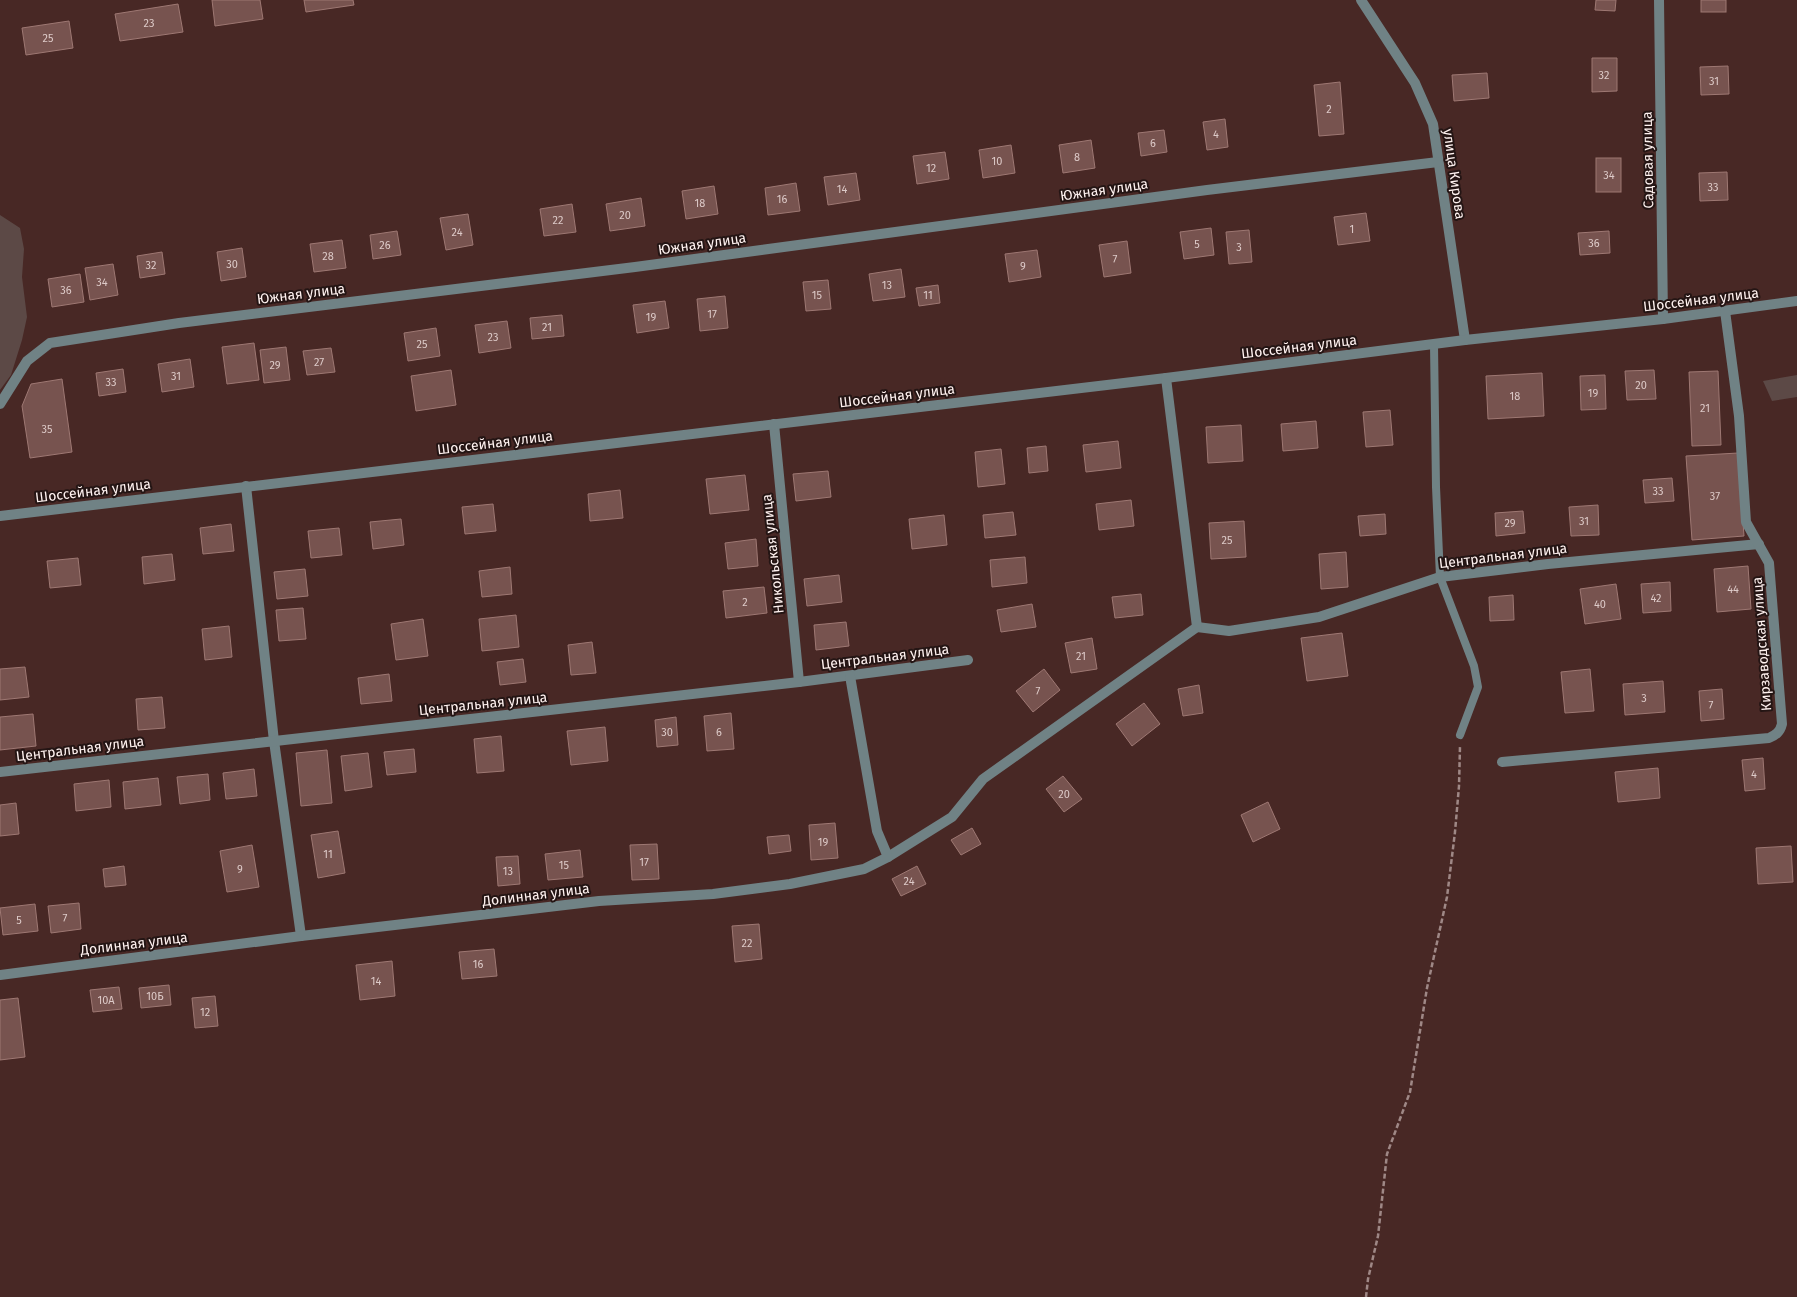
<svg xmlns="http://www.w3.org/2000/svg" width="1797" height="1297" font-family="'Fira Sans',sans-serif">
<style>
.green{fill:#5c4946}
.building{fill:#77534f;stroke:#9e7873}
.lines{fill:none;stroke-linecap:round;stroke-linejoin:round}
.path{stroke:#9f8886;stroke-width:2.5;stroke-dasharray:5 2.5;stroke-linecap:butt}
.lane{stroke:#708285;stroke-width:8}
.street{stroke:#708285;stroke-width:10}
.labels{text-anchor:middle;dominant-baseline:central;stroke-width:4;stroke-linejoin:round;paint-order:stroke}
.number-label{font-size:11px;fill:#ddcac8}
.street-label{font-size:14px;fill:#fff2f0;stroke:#241514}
</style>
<rect width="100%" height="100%" fill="#482825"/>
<!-- green -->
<g class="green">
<polygon points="0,215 20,228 24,249 22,277 27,317 22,340 11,375 0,390"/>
<polygon points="1797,375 1797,397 1772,401 1763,381"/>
</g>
<!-- building -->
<g class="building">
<polygon points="212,0 260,0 263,19 215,26"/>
<polygon points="304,0 353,0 354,5 306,12"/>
<polygon points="1596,0 1616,0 1615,11 1595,10"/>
<rect x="1701" y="0" width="25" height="12"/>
<polygon points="178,4 183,32 120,41 115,14"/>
<polygon points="69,21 73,48 26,55 22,28"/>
<polygon points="1592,58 1617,58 1617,91 1592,92"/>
<polygon points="1728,66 1729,94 1701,95 1700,67"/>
<polygon points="1487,73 1489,98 1454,101 1452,75"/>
<polygon points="1340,82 1344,134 1319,136 1314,85"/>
<polygon points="1225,119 1228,147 1207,150 1203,122"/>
<polygon points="1164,130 1167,152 1141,156 1138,133"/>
<polygon points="1091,140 1095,168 1063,173 1059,145"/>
<polygon points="1011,145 1015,173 983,178 979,150"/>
<polygon points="945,152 949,179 917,184 913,156"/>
<rect x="1596" y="158" width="25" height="34"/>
<polygon points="1727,172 1728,200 1700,201 1699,173"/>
<polygon points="856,173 860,200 828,205 824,177"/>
<polygon points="796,183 800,211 768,215 765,188"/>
<polygon points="714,186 718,214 686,219 682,191"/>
<polygon points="641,198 645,226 610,231 606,204"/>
<polygon points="572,204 576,232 544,236 540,209"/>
<polygon points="1366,213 1370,241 1338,245 1334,217"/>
<polygon points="468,214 473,245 446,250 440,218"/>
<polygon points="1211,228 1214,255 1184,259 1180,232"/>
<polygon points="1249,230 1252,262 1229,264 1226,232"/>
<polygon points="397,231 401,255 373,259 370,235"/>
<polygon points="1609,231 1610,253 1580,255 1578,233"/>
<polygon points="342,240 346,268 314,272 310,244"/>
<polygon points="1127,241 1131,273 1104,277 1099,245"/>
<polygon points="242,248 246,277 221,281 217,252"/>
<polygon points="1037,250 1041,277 1009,282 1005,254"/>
<polygon points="162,252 165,274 140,278 137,256"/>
<polygon points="113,264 118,295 90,300 85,268"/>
<polygon points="901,269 905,297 873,301 869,274"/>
<polygon points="80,274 84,302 52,307 48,279"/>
<polygon points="828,280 831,309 806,311 803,282"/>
<polygon points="938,285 940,303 919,306 916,288"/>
<polygon points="725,296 728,328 700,331 697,299"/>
<polygon points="665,301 669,328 637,333 633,305"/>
<polygon points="562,315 564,336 532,339 530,318"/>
<polygon points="507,321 511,348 479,353 475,325"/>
<polygon points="436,328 440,356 408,361 404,333"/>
<polygon points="254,343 259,380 227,384 222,347"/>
<polygon points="286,347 290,380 264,383 260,350"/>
<polygon points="331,348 335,372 307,375 303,351"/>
<polygon points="190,359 194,387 162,392 158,364"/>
<polygon points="123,369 126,392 99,396 96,373"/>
<polygon points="451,370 456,405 416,411 411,376"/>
<polygon points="1654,370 1656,399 1627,400 1625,371"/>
<polygon points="1718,371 1721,445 1692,446 1689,372"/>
<polygon points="1542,373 1544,416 1488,419 1486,376"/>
<polygon points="1605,375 1606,409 1581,410 1580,376"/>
<polygon points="62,379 72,452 30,458 22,406 31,384"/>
<polygon points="1390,410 1393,445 1366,447 1363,412"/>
<polygon points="1316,421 1318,448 1283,451 1281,424"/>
<polygon points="1241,425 1243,461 1208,463 1206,427"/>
<polygon points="1118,441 1121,468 1086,472 1083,445"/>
<polygon points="1046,446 1048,471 1029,473 1027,448"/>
<polygon points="1001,449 1005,484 978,487 975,452"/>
<polygon points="1738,453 1744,536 1692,540 1686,456"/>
<polygon points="828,471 831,497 796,501 793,474"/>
<polygon points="745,475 749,510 710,514 706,479"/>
<polygon points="1672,478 1674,501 1645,503 1643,480"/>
<polygon points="620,490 623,518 590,521 588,494"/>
<polygon points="1131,500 1134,526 1099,530 1096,504"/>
<polygon points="493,504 496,531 465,534 462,507"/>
<polygon points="1598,505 1599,535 1571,536 1569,507"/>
<polygon points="1523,511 1525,533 1496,536 1495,513"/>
<polygon points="1013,512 1016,535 985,538 983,515"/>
<polygon points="1385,514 1386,534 1360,536 1358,516"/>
<polygon points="944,515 947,545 912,549 909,519"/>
<polygon points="401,519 404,545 373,549 370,522"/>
<polygon points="1244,521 1246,557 1211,559 1209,523"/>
<polygon points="231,524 234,551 203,554 200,528"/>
<polygon points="339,528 342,555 311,558 308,531"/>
<polygon points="756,539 758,566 728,569 725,543"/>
<polygon points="1346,552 1348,587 1321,589 1319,554"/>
<polygon points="172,554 175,580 144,584 142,557"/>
<polygon points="1025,557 1027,583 992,587 990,560"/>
<polygon points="78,558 81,585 50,588 47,561"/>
<polygon points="1748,566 1751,609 1717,612 1714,569"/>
<polygon points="510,567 512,594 482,597 479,571"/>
<polygon points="305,569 308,596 277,599 274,572"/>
<polygon points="839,575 842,602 807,606 804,579"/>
<polygon points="1670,582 1671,611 1643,613 1641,584"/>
<polygon points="1616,584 1621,619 1585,624 1580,589"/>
<polygon points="764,587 767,613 726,618 723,591"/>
<polygon points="1141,594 1143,615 1115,618 1112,597"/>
<polygon points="1513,595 1514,620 1490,621 1489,597"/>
<polygon points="1032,604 1036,627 1001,632 997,610"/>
<polygon points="303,608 306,639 279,641 276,610"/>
<polygon points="516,615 519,647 482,651 479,619"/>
<polygon points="423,619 428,656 396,660 391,624"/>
<polygon points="846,622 849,646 816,650 814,625"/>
<polygon points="229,626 232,657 205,660 202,629"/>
<polygon points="1342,633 1348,676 1307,681 1301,638"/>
<polygon points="1092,638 1097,669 1071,673 1065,643"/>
<polygon points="592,642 596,673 571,675 568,645"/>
<polygon points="523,659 526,682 500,685 497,662"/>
<polygon points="25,667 29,697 0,700 0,669"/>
<polygon points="1044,669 1060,690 1033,712 1016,691"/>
<polygon points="1590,669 1594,711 1565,713 1561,672"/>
<polygon points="389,674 392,701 361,704 358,678"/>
<polygon points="1663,681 1665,712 1625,715 1623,684"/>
<polygon points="1199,685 1203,713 1183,716 1178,689"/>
<polygon points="1722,689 1724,719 1701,721 1699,691"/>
<polygon points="162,697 165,728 138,730 136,699"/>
<polygon points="1144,703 1160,724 1132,746 1116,724"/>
<polygon points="731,713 734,749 707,751 704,716"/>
<polygon points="33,714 36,746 0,750 0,717"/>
<polygon points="676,717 678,745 657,747 655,720"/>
<polygon points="605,727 608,761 571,765 567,731"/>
<polygon points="501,736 504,771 477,773 474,739"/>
<polygon points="414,749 416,772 387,775 384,752"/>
<polygon points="327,750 332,803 301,806 296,753"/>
<polygon points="368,753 372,787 345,791 341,756"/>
<polygon points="1763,758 1765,789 1745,791 1742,760"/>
<polygon points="1658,768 1660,798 1618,802 1615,772"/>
<polygon points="254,769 257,796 226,799 223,773"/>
<polygon points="208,774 210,800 180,804 177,777"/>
<polygon points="1063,776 1082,799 1064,812 1046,789"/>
<polygon points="158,778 161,805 125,809 123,782"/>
<polygon points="109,780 111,807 76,811 74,784"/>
<polygon points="1268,802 1280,829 1253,842 1241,815"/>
<polygon points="16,803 19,834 0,836 0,805"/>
<polygon points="835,823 838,858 811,860 809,825"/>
<polygon points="972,828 981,844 961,855 951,840"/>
<polygon points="338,831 345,873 318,878 311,835"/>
<polygon points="789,835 791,851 769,854 767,837"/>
<polygon points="657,844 659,879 632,880 630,845"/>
<polygon points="252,845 259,887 227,892 220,851"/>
<polygon points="1791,846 1793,882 1758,884 1756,848"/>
<polygon points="580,850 583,877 548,880 545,854"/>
<polygon points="518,856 520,884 498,886 496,857"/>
<polygon points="124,866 126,885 105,887 103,869"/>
<polygon points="917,866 926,884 901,896 892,879"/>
<polygon points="79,903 81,929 51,933 48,906"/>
<polygon points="35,904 38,931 3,935 0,908"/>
<polygon points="759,924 762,959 735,962 732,926"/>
<polygon points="494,949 497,976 462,979 459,952"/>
<polygon points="392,961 395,996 360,1000 356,965"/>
<polygon points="169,985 171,1005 141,1008 139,988"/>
<polygon points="119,987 122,1009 93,1012 90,990"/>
<polygon points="215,996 218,1026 195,1028 192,998"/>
<polygon points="18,998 25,1057 0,1060 0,1000"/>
</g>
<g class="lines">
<!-- path -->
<polyline class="path" points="1366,1297 1368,1279 1378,1236 1387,1154 1410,1092 1427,988 1447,897 1455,832 1459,786 1460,746"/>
<!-- lane -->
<polyline class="lane" points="1434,345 1436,487 1440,577 1474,666 1478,687 1460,735"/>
<!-- street -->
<g class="street">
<polyline points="1361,0 1415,83 1433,124 1465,340"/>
<polyline points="1659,0 1663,319"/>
<polyline points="0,404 27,361 50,343 179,323 635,267 1207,190 1438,162"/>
<polyline points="774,424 799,682"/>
<polyline points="246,486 274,741 301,936"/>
<polyline points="0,516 1166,378 1465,340 1663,319 1797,301"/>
<polyline points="1197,627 1229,631 1319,617 1440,577 1548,564 1759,544"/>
<path d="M1502,762L1769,738C1776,735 1780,732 1782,724L1769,563L1746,522L1739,416L1725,311"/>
<polyline points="0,772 799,682 968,660"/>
<polyline points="888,857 952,817 983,779 1197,627 1166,378"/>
<polyline points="0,975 301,936 599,901 713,894 790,884 864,869 888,857 877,831 850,676"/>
</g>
</g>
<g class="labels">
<!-- number labels -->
<g class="number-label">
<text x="149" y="23">23</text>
<text x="48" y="38">25</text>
<text x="1604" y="75">32</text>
<text x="1714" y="81">31</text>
<text x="1329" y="109">2</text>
<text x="1216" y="134">4</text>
<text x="1153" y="143">6</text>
<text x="1077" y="157">8</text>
<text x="997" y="161">10</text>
<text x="931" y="168">12</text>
<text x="1609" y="175">34</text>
<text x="1713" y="187">33</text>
<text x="842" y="189">14</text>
<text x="782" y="199">16</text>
<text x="700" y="203">18</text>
<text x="625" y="215">20</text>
<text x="558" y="220">22</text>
<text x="1352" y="229">1</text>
<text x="457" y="232">24</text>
<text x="1594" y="243">36</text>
<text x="1197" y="244">5</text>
<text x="385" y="245">26</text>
<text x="1239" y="247">3</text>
<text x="328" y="256">28</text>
<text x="1115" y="259">7</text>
<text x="232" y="264">30</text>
<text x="151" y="265">32</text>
<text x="1023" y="266">9</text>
<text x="102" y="282">34</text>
<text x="887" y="285">13</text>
<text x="66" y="290">36</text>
<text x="817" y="295">15</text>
<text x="928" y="295">11</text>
<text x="712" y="314">17</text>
<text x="651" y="317">19</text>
<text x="547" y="327">21</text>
<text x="493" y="337">23</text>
<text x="422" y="344">25</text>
<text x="319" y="362">27</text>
<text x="275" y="365">29</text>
<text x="176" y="376">31</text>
<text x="111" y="382">33</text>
<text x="1641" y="385">20</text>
<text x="1593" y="393">19</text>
<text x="1515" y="396">18</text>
<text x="1705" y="408">21</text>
<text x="47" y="429">35</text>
<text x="1658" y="491">33</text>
<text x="1715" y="496">37</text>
<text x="1584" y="521">31</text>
<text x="1510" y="523">29</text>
<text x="1227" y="540">25</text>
<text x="1733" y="589">44</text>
<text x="1656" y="598">42</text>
<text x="745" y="602">2</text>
<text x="1600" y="604">40</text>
<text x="1081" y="656">21</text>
<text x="1038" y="691">7</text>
<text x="1644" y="698">3</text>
<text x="1711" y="705">7</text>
<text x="667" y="732">30</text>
<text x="719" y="732">6</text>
<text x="1754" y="774">4</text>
<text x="1064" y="794">20</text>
<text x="823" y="842">19</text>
<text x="328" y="854">11</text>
<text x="644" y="862">17</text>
<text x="564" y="865">15</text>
<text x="240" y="869">9</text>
<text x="508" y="871">13</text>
<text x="909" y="881">24</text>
<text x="65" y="918">7</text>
<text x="19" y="920">5</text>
<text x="747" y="943">22</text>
<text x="478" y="964">16</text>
<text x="376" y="981">14</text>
<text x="155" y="996">10Б</text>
<text x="106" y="1000">10А</text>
<text x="205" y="1012">12</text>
</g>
<!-- street labels -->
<g class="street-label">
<text transform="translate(1648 160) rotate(-91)">Садовая улица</text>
<text transform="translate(1454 174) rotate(82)">улица Кирова</text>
<text transform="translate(1104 190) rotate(-8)">Южная улица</text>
<text transform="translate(702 244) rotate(-8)">Южная улица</text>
<text transform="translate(301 294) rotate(-7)">Южная улица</text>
<text transform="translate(1701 300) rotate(-7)">Шоссейная улица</text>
<text transform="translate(1299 347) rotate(-7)">Шоссейная улица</text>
<text transform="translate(897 396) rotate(-7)">Шоссейная улица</text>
<text transform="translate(495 443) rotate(-7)">Шоссейная улица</text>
<text transform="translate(93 491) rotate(-7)">Шоссейная улица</text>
<text transform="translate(773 554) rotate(-96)">Никольская улица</text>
<text transform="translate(1503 556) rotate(-7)">Центральная улица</text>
<text transform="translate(1762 644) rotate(-94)">Кирзаводская улица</text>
<text transform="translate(885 657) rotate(-7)">Центральная улица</text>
<text transform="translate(483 704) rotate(-6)">Центральная улица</text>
<text transform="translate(80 749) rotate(-7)">Центральная улица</text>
<text transform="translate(536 895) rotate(-7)">Долинная улица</text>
<text transform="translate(134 944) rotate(-7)">Долинная улица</text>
</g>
</g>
</svg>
